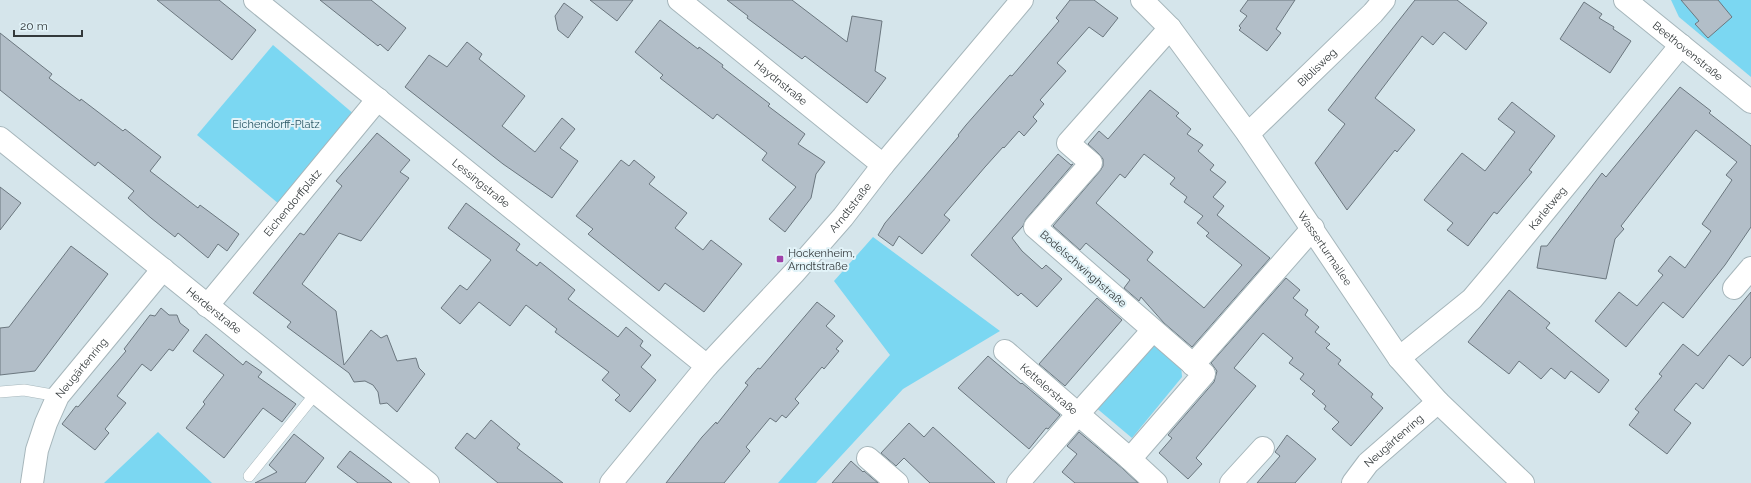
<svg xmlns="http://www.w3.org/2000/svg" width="1751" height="483" font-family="Raleway,sans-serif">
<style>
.green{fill:#7bd7f2}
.building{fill:#b2bec8;stroke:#6b777f;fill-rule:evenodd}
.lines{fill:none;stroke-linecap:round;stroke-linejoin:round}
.lane-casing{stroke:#a6b6bb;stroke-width:12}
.street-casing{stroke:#a6b6bb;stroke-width:24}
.lane{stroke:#fff;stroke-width:11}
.street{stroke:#fff;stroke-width:22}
.poi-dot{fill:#a041a9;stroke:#e2f3f8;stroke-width:1.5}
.labels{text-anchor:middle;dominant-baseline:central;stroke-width:4;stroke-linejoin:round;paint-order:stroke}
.street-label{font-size:11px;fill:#33393b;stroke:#e2f3f8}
.park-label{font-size:11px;fill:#285663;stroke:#e2f3f8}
.poi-label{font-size:11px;fill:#33393b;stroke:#e2f3f8;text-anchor:start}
</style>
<rect width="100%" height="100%" fill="#d5e5eb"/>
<!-- green -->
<g class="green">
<polygon points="1671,0 1751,0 1751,77 1679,17"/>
<polygon points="273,45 355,115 279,204 197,135"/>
<polygon points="873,237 1000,331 903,389 816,483 778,483 890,355 834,281"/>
<polygon points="1150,339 1181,364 1182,377 1132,438 1094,406"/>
<polygon points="158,432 212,483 104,483"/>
</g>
<!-- building -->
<g class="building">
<polygon points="157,0 219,0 256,30 232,60"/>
<polygon points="320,0 371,0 406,28 388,51 380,44 378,46"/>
<polygon points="590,0 633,0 617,21"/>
<polygon points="727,0 792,0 847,42 852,16 882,21 875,71 886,78 867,103 805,56 802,59 747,18 748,16"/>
<polygon points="1070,0 1094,0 1118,18 1103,37 1089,27 1057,63 1066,71 1040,100 1044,104 1033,117 1037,121 1024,136 1019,131 1004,148 1003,147 985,167 944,215 950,220 922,254 899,236 893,246 878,235 885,223 959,136 958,135 966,125 1010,75 1012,76 1059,21 1056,18"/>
<polygon points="1248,0 1295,0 1276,29 1281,33 1267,51 1239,30 1241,28 1239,26 1247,16 1240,11"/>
<polygon points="1415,0 1457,0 1487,23 1466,50 1444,32 1433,45 1422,36 1375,98 1415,130 1397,152 1395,150 1347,210 1315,163 1345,124 1328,110"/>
<polygon points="1681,0 1718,0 1732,17 1708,38 1695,24 1699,21"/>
<polygon points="1584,2 1602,14 1599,18 1614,27 1613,29 1631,41 1610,73 1560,39"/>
<polygon points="564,3 583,17 568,38 558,30 555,16"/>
<polygon points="660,20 698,49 699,47 723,65 722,67 770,104 768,106 805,134 798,144 825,162 816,174 811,198 785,232 769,219 796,187 762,160 767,153 717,114 713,119 660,78 663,75 635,52"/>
<polygon points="0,33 52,74 49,78 80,101 81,99 123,131 125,129 161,157 150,171 198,208 200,205 239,234 227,251 218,244 208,258 178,233 175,237 151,218 128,198 134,191 98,162 95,166 0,90"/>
<polygon points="467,42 482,54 479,59 525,96 502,126 535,152 562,118 575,129 560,148 578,161 552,198 503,164 405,87 429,55 447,67"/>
<polygon points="1680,87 1711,111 1709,113 1751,146 1751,227 1725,265 1683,318 1663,302 1626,347 1595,321 1619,292 1637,306 1663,275 1658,271 1670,256 1685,268 1711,231 1702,224 1732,180 1726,175 1737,162 1696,130 1621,226 1624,229 1615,239 1606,279 1537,268 1541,246 1547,246 1602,173 1606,177"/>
<path d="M1150,90L1179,113L1176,116L1191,129L1187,134L1203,145L1198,151L1214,165L1210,170L1226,182L1213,197L1224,206L1217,215L1270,258L1192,347L1164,323L1141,297L1139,301L1124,288L1130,280L1086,243L1080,250L1053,226L1100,171L1103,166V159L1099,154L1088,144L1099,131L1108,139ZM1144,154L1175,178L1170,184L1187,197L1184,202L1203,216L1197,223L1209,233L1206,236L1242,265L1204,308L1147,260L1153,252L1096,203L1120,174L1125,178Z"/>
<polygon points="1512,102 1555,136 1529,170 1532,172 1497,214 1494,212 1468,246 1447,230 1453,223 1424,200 1462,153 1485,171 1515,132 1498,119"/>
<polygon points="377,133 410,160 400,172 409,178 361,241 339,233 302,284 336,311 344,365 371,330 381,338 387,335 397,361 416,358 419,368 425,374 397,412 387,403 380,404 378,392 373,385 365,381 354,382 349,373 287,327 291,322 253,293 300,233 304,235 342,186 336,181"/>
<polygon points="1058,154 1071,165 1073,164 1026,219 1023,226 1012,238 1022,251 1042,269 1046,265 1062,279 1037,307 1021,293 1018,296 971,255"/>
<polygon points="621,160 629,166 634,160 655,177 649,184 687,213 675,228 703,250 711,240 742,264 704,312 665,283 659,291 588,234 593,229 576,216"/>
<polygon points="0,187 21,203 0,230"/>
<polygon points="466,203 520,244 516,250 537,266 540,262 575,290 568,299 618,337 626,327 643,341 640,346 651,355 641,367 656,380 630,412 615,400 620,395 602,380 609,372 555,332 557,329 526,305 510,326 479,302 460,324 441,308 460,285 467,290 491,260 448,228"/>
<polygon points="71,246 108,274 35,371 0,375 0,328 9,327"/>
<polygon points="1286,278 1300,290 1293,298 1308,310 1305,315 1319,327 1315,332 1330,344 1326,348 1341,360 1338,364 1373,394 1371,397 1383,408 1351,446 1332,429 1339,422 1324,409 1326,406 1312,394 1315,391 1300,379 1304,374 1289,363 1293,358 1263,333 1234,368 1256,386 1196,458 1202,464 1188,479 1159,453 1172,438 1168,435 1214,382 1217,371 1211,363"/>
<polygon points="1509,290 1550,323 1546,328 1609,380 1599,393 1571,371 1565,379 1551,368 1541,379 1519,361 1509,374 1468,342"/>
<polygon points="1751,292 1751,357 1743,366 1729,355 1703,389 1696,383 1674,410 1691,423 1667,454 1629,425 1639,412 1635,409 1662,376 1659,374 1683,344 1698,356"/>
<polygon points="1097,298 1122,320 1065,386 1039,364"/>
<polygon points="817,302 835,316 826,326 843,341 836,349 839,351 824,369 822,367 795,399 799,403 786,418 782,415 776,422 770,418 746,447 750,451 724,483 666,483 702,437 716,422 717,424 748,385 745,383 758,368 760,369"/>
<polygon points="161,308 169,315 177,315 180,323 189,330 173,351 169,349 151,371 142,364 117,396 126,403 105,429 109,433 95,450 62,424 76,406 78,407 126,351 124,349 150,315 155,316"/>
<polygon points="206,334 243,365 246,361 262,372 258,377 296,404 282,422 263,408 224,458 186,428 205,404 203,402 224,375 193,351"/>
<polygon points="988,356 1021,384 1022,383 1060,415 1048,429 1046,428 1029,449 958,388"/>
<polygon points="491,420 520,444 517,448 563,483 498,483 455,448 467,433 475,439"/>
<polygon points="909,423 924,437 933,427 995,483 930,483 904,458 896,466 881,453"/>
<polygon points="1079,432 1122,468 1138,483 1075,483 1062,472 1077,454 1067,446"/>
<polygon points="294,434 324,458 305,483 255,483 277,472 269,465"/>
<polygon points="1287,435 1316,459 1295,483 1257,483 1280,456 1275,452"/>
<polygon points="350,451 392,483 358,483 337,467"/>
<polygon points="851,461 863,472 864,471 878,483 832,483"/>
</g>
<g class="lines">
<!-- lane casing -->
<g class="lane-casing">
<g id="lane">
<polyline points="0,392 24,390 58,396"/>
<polyline points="249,476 316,393"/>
</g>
</g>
<!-- street casing -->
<g class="street-casing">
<g id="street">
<path id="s1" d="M255,0L707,366"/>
<path id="s2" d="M679,0L883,165"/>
<path id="s3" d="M1142,0L1170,28L1248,134L1399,358L1438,402L1523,483"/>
<path id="s4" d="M1625,0L1751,102"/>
<path id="s5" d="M1248,134L1373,13L1384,0"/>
<path id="s6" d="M0,138L428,483"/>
<polyline points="1734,288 1751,268"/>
<path id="s7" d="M207,306L378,99"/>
<polyline points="1153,330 1078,414 1130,459 1204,374 1035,227 1091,163 1068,143 1170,28"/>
<path id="s8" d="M1005,351L1078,414L1018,483"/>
<path id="s9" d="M1399,358L1472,299L1499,267L1681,45"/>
<polyline points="1193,365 1313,228"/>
<polyline points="868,458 897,483"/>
<polyline points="1130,459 1156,483"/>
<path id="s10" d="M32,483L37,450L46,423L58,396L163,269"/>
<path id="s11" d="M611,483L707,366L794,273L843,217L883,165L1022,0"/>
<polyline points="1231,483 1263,448"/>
<path id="s12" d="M1353,483L1368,463L1438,402"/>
</g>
</g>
<!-- lane -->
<use href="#lane" class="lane"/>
<!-- street -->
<use href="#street" class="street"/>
</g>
<!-- markers -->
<rect class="poi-dot" x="776" y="255" width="8" height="8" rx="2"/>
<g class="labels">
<!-- street labels -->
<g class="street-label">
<text stroke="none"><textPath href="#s4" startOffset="81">Beethovenstraße</textPath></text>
<text stroke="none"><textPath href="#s5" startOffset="96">Biblisweg</textPath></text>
<text stroke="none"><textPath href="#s2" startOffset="131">Haydnstraße</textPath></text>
<text stroke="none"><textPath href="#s1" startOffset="291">Lessingstraße</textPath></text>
<text stroke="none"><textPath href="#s7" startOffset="134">Eichendorffplatz</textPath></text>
<text stroke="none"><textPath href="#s11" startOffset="365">Arndtstraße</textPath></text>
<text stroke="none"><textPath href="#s9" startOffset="212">Karletweg</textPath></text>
<text stroke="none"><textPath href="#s3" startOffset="309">Wasserturmallee</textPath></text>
<text transform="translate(1083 269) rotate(41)">Bodelschwinghstraße</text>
<text stroke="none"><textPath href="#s6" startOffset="275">Herderstraße</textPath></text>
<text stroke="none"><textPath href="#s10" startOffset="128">Neugärtenring</textPath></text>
<text stroke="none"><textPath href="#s8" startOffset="58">Kettelerstraße</textPath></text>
<text stroke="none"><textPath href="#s12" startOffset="59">Neugärtenring</textPath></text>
</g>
<!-- park labels -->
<g class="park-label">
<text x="276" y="124">Eichendorff-Platz</text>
</g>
<!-- poi labels -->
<g class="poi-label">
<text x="788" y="253">Hockenheim,<tspan x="788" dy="13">Arndtstraße</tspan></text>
</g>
</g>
<!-- scale -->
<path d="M14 30v6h68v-6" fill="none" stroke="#33393b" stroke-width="2"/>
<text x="20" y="30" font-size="12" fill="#33393b" stroke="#e2f3f8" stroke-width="3" paint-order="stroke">20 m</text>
</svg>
